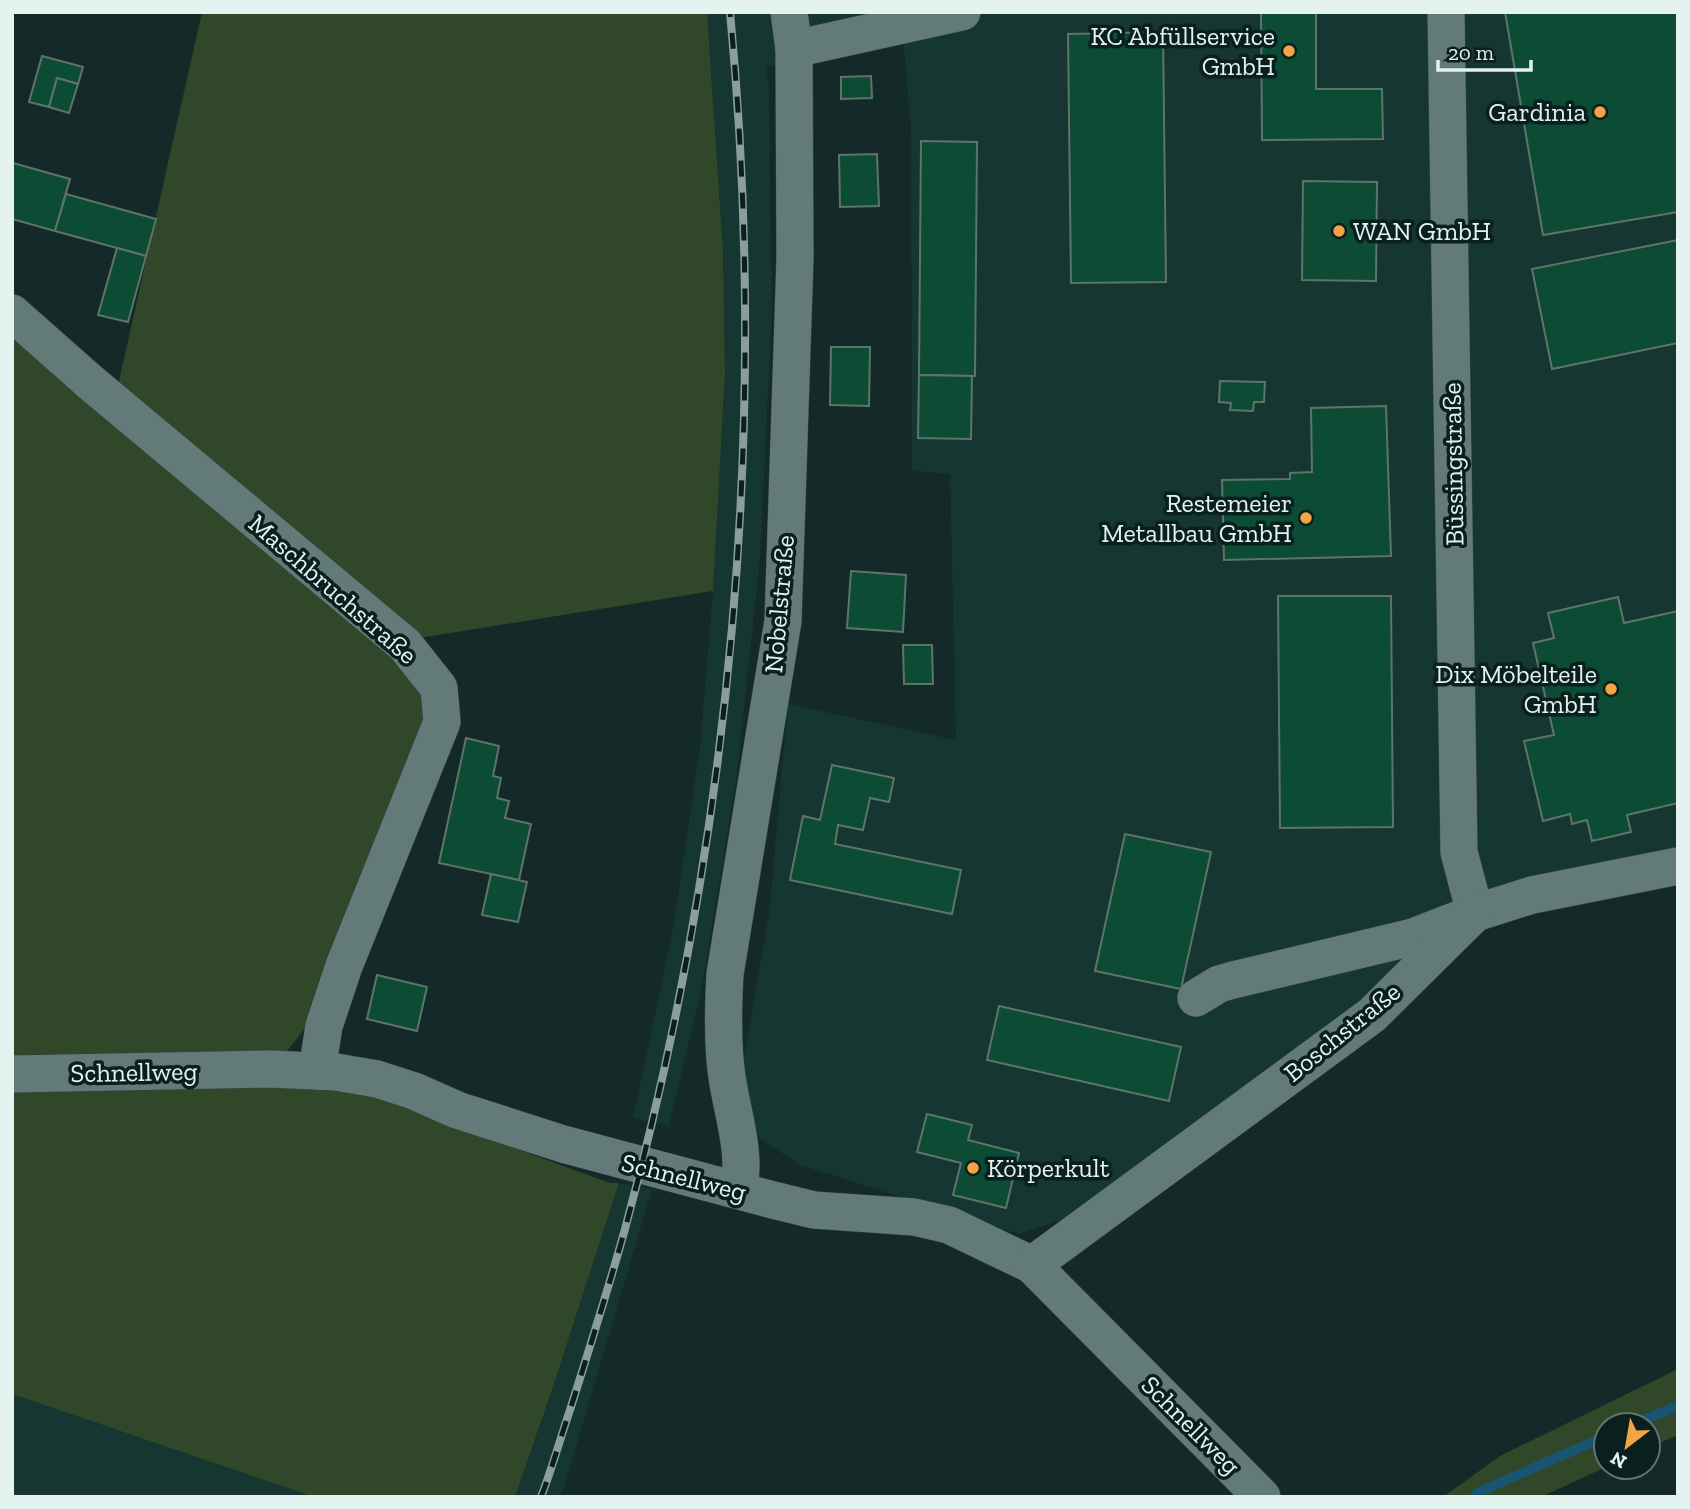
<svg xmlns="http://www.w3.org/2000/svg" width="1690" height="1509" font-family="'Zilla Slab',serif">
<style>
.built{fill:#163632}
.green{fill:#304729}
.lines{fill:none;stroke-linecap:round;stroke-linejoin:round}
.stream{stroke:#195470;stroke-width:10}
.building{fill:#0c4c34;stroke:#607369;stroke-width:2}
.minor-casing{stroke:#374846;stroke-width:38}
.minor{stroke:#637b78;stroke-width:37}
.rail-casing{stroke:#8c9e9c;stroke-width:8}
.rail{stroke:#0a201e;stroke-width:5;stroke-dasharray:16;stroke-linecap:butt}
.poi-dot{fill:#f4a444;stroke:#0a201e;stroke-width:2.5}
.labels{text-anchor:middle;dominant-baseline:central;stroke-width:7;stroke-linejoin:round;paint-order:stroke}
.poi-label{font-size:26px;fill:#e4f2f0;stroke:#0a201e;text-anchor:end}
.street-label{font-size:26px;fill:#e4f2f0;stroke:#0a201e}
</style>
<rect width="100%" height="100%" fill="#142a28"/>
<!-- built -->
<g class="built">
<polygon points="707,12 1678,12 1678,864 1532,893 1070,1217 1019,1234 800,1165 760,1139 739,1085 769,914 788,704 956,740 950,474 912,471 911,130 903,38 766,67 769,85 772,312 760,559 737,776 701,991 669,1126 633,1118 673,929 700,747 713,591 725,374 723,251"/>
<polygon points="619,1183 652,1189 565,1484 560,1497 515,1497 553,1387"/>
<polygon points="12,1394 314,1497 12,1497"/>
</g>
<!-- green -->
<g class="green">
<polygon points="202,12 707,12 723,251 725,374 713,591 419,638 116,394"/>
<polygon points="12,330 399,655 427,698 424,735 307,1026 287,1051 12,1055"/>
<polygon points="337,1083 610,1183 619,1183 553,1387 515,1497 314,1497 12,1394 12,1088"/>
<polygon points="1678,1369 1678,1435 1648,1448 1648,1425 1606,1425 1606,1467 1541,1497 1443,1497 1500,1456"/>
</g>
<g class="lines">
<!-- stream -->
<g class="stream">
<polyline points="1631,1425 1678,1406"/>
<polyline points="1475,1497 1477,1493 1606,1436"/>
</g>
</g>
<!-- building -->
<g class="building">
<polygon points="1261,12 1316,12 1316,89 1382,89 1383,139 1262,140"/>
<polygon points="1505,12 1678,12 1678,212 1543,235"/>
<polygon points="1163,32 1166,282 1071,283 1068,34"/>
<polygon points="42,56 83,67 78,84 57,78 49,107 29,102"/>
<polygon points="871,76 872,98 841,99 841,77"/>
<polygon points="57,78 78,84 69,113 49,107"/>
<polygon points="921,141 977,142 975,376 919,375"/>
<polygon points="877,154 879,206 840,207 839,155"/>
<polygon points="13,163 70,179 55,231 12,219"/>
<polygon points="1303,181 1377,182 1376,281 1302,280"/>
<polygon points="66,194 156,219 146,256 55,231"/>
<polygon points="1678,240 1678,343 1552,369 1532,269"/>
<polygon points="117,248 146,256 128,322 98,315"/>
<polygon points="831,347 870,347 869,406 830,405"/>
<polygon points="919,375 972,376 971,439 918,438"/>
<polygon points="1220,381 1265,382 1264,402 1254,402 1253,411 1230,410 1231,403 1219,402"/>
<polygon points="1386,406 1391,556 1224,560 1222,480 1290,479 1290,473 1312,472 1311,408"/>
<polygon points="851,571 906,575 903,632 847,628"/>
<polygon points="1278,596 1391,596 1393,827 1280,828"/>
<polygon points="1618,597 1624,623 1678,611 1678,803 1627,815 1631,832 1592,841 1587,820 1572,824 1570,814 1543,821 1524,741 1554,735 1533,643 1554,638 1548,613"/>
<polygon points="903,645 932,645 933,684 904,684"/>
<polygon points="466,738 499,746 493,776 501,778 497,798 509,801 505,818 531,824 519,880 439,863"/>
<polygon points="832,765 894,778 889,802 870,798 863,830 838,825 835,844 961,870 952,914 790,880 803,816 820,820"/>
<polygon points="1125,834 1211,852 1181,989 1095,971"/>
<polygon points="491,874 527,882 518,922 482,915"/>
<polygon points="377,975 427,987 417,1031 367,1019"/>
<polygon points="999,1006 1181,1047 1169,1101 987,1060"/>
<polygon points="927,1114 972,1125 968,1140 1019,1153 1006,1208 953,1195 961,1163 917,1152"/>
</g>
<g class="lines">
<!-- minor casing -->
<g class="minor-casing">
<g id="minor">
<polyline points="1446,12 1459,852 1475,913"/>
<polyline points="794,49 962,12"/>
<polyline points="12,313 90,382 405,645 439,688 442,722 344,966 324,1026 317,1071"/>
<polyline points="1196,998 1219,984 1233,980 1413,937 1475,913 1532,895 1678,866"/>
<polyline points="12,1074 270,1069 336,1072 377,1079 414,1091 457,1110 563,1144 773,1200 814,1210 914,1217 949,1225 1032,1265 1262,1497"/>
<path d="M739,1190C746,1150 733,1117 727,1077C722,1043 723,1009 725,974L783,621L795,258L794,49L789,12"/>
<polyline points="1032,1265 1372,1015 1475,913"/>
</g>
</g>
<!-- minor -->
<use href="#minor" class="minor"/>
<!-- rail casing -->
<g class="rail-casing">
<path id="rail" d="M541,1497C552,1469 560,1439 570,1410C589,1350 608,1290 625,1229C732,834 769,419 730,12"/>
</g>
<!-- rail -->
<use href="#rail" class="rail"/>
</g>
<!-- markers -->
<g class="poi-dot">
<circle cx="1289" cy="51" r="7"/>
<circle cx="1600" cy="112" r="7"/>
<circle cx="1339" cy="231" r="7"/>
<circle cx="1306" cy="518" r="7"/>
<circle cx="1611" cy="689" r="7"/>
<circle cx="973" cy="1168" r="7"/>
</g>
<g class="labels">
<!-- poi labels -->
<g class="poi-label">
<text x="1275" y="36">KC Abfüllservice<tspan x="1275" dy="30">GmbH</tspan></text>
<text x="1586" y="112">Gardinia</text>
<text x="1353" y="231" text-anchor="start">WAN GmbH</text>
<text x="1292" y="503">Restemeier<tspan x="1292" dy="30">Metallbau GmbH</tspan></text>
<text x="1597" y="674">Dix Möbelteile<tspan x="1597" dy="30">GmbH</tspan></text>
<text x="987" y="1168" text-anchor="start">Körperkult</text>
</g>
<!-- street labels -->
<g class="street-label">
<text transform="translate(1453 464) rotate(-91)">Büssingstraße</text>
<text transform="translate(333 589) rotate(41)">Maschbruchstraße</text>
<text transform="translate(779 604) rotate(-85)">Nobelstraße</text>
<text transform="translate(1342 1032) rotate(-39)">Boschstraße</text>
<text transform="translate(134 1072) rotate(-1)">Schnellweg</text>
<text transform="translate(684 1177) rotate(14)">Schnellweg</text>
<text transform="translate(1191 1425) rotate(45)">Schnellweg</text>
</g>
</g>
<!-- border -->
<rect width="1690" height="1509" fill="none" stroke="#e4f2f0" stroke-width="28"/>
<!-- north arrow -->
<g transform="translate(1627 1446) rotate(211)"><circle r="33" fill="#0a201e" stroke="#617472" stroke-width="2"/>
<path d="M0-5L12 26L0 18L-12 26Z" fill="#f4a444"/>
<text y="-10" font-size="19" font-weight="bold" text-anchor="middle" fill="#e4f2f0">N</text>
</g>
<!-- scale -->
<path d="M1438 60v10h93v-10" fill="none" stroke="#e4f2f0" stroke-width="3.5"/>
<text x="1448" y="60" font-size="21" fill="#e4f2f0" stroke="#0a201e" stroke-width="5" paint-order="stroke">20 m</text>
</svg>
